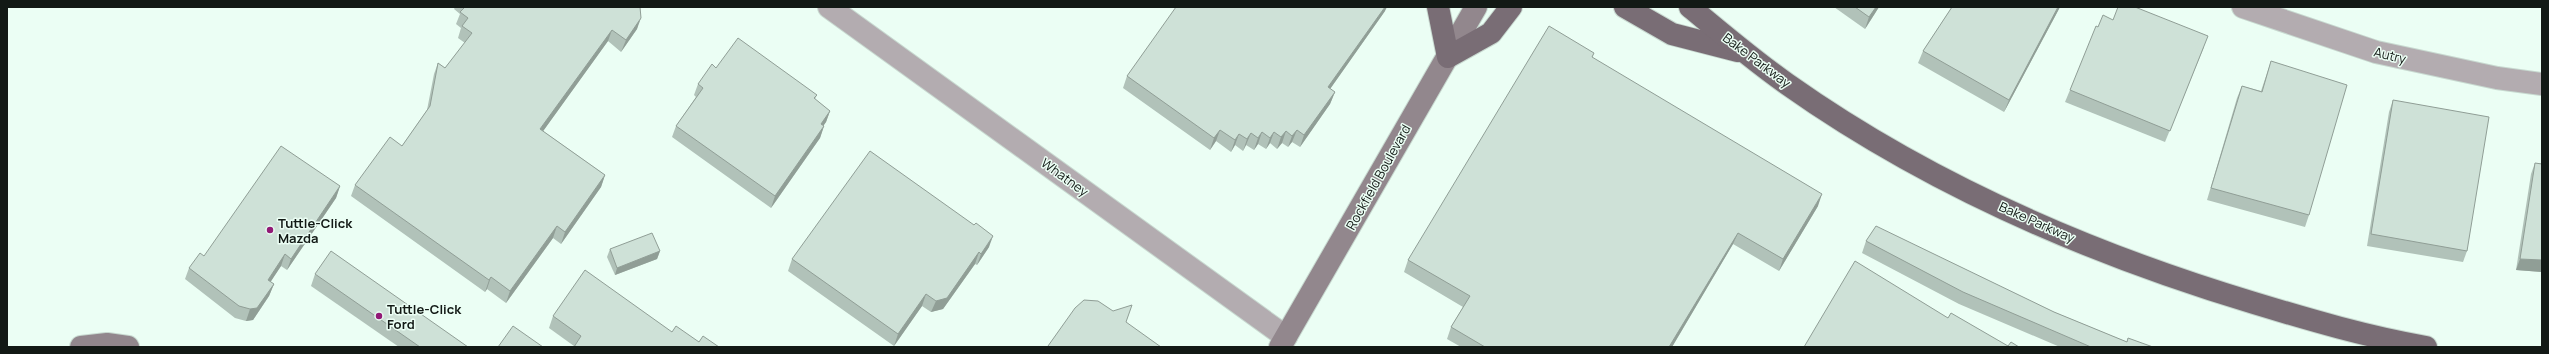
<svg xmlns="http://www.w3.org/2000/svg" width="2549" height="354" font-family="Manrope,sans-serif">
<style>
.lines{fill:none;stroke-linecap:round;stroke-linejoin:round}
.street-casing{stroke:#c8d9d0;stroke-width:24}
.secondary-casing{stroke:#c8d9d0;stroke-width:24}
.primary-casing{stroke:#c8d9d0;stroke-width:24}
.street{stroke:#b3acb0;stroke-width:22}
.secondary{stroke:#92878d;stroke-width:22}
.primary{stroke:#796d75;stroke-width:22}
.wall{fill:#b1c2b9}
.shaded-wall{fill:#909e96}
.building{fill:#cee1d7;stroke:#909e96}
.poi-dot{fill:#921976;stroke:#ebfef4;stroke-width:1.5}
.labels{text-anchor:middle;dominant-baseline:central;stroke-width:3;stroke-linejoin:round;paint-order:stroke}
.street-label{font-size:13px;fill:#121915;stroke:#ebfef4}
.poi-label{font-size:13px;font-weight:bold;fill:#121915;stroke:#ebfef4;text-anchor:start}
</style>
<rect width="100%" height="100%" fill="#ebfef4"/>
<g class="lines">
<!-- street casing -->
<g class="street-casing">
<g id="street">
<polyline points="829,7 1286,337"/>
<polyline points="2243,7 2376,52 2497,78 2542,84"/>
</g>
</g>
<!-- secondary casing -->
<g class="secondary-casing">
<g id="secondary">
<polyline points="81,347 107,344 128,347"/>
<polyline points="1280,347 1476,7"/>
</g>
</g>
<!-- primary casing -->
<g class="primary-casing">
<g id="primary">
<polyline points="1438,7 1448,57 1491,33 1511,7"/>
<polyline points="1625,7 1672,34 1738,51"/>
<path d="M1690,7C1721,33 1753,60 1787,84C1927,183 2091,254 2254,303C2310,320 2368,337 2426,347"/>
</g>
</g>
<!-- street -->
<use href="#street" class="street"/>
<!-- secondary -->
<use href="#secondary" class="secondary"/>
<!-- primary -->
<use href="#primary" class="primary"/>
</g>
<!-- wall -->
<g class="wall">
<polygon points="455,7 640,7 637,29 621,52 608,41 543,131 605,175 601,187 561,244 553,238 506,303 487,289 485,292 351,196 355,185 402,146 427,110 434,74 438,63 445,68 465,43 458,38 461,28 456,24 460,14 454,9"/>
<polygon points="1834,7 1879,7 1865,29"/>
<polygon points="1952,7 2060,7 2004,112 1918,63 1923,51"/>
<polygon points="1385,11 1330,89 1335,92 1330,104 1300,147 1292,142 1288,147 1282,143 1277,149 1270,143 1266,149 1258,144 1254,150 1246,145 1243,151 1235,145 1231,152 1216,141 1210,150 1123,88 1127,76"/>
<polygon points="2113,20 2204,47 2165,142 2065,102 2070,90 2098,27"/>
<polygon points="1594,53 1592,58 1818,206 1779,271 1733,244 1672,347 1461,347 1447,339 1451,327 1463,307 1404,272 1408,260"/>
<polygon points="2271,61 2309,215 2305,227 2207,200 2237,98 2242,86 2261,91"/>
<polygon points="716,68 817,95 815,99 830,111 826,122 823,126 824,126 820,138 771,208 672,137 676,126 696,97 694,95 698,84"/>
<polygon points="2393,100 2467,251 2463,262 2367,246 2389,112"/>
<polygon points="2535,163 2542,164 2542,272 2516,270 2531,174"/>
<polygon points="340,186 336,198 287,270 281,266 270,282 274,284 269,296 253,320 246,321 235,318 185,279 189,268 204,256"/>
<polygon points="1866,241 2054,312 2127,342 2153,347 2060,347 1959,304 1862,253"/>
<polygon points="989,247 977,265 975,264 943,309 931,312 922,306 894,346 788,271 792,259"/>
<polygon points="610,249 660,251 657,259 615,275 607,257"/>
<polygon points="315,274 468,347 399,347 311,286"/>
<polygon points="553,316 672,332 699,342 574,346 549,328"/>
</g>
<!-- shaded-wall -->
<g class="shaded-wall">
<polygon points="1385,7 1387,7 1385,11 1323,99 1328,87"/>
<polygon points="1876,7 1879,7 1865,29 1869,17"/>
<polygon points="2058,7 2060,7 2004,112 2009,100"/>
<polygon points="641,18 637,29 621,52 626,40"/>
<polygon points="612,30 608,41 536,141 540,129"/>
<polygon points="1335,92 1330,104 1300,147 1304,135"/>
<polygon points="830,111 826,122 817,135 821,124"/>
<polygon points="824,126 820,138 771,208 775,196"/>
<polygon points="1220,130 1216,141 1210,150 1214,138"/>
<polygon points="1297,130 1292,142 1288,147 1292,136"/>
<polygon points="1286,131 1282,143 1277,149 1281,137"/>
<polygon points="1262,132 1258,144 1254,150 1258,138"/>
<polygon points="1274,132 1270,143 1266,149 1270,138"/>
<polygon points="1251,133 1246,145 1243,151 1247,139"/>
<polygon points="1239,134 1235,145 1231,152 1235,140"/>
<polygon points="605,175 601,187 561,244 565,232"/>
<polygon points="340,186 336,198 287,270 291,259"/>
<polygon points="1822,194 1818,206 1779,271 1783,259"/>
<polygon points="557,226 553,238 506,303 510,291"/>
<polygon points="1738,233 1733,244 1672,347 1669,347"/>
<polygon points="993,236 989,247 977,265 981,254"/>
<polygon points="660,251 657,259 615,275 617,268"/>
<polygon points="979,252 975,264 943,309 931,312 936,301"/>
<polygon points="285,254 281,266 264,292 268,280"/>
<polygon points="2520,259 2542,260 2542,272 2516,270"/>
<polygon points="491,277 487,289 485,292 489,280"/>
<polygon points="274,284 269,296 253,320 246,321 250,309"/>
<polygon points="926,294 922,306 894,346 898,334"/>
</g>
<!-- building -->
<g class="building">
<polygon points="465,7 640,7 641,18 626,40 612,30 540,129 605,175 565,232 557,226 510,291 491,277 489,280 355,185 390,137 402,146 430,106 438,63 445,68 472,33 462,26 468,18 460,12"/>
<polygon points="1176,7 1385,7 1328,87 1335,92 1304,135 1297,130 1292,136 1286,131 1281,137 1274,132 1270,138 1262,132 1258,138 1251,133 1247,139 1239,134 1235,140 1220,130 1214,138 1127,76"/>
<polygon points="1855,7 1876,7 1869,17"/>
<polygon points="1952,7 2058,7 2009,100 1923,51"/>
<polygon points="2118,7 2135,7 2208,36 2170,131 2070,90 2096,26 2098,27 2103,15 2113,20"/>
<polygon points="1549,26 1594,53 1592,57 1822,194 1783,259 1738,233 1669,347 1485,347 1451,327 1470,296 1408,260"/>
<polygon points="738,38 817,95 814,98 830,111 821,124 824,126 775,196 676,126 703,88 698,84 712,64 716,68"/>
<polygon points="2271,61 2347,85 2309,215 2211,188 2242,86 2262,92"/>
<polygon points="2393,100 2489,117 2467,251 2371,234"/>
<polygon points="281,146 340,186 291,259 285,254 268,280 274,284 257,308 250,309 239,306 189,268 200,253 204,256"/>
<polygon points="870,151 974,225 976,223 993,236 981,254 979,252 947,298 936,301 926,294 898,334 792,259"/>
<polygon points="2535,163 2542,164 2542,260 2520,259"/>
<polygon points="1876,226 2054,312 2127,342 2128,338 2153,347 2091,347 1963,292 1866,241"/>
<polygon points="652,233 660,251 617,268 610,249"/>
<polygon points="331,251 468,347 420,347 315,274"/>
<polygon points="1855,261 1948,318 1951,313 2008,346 2011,342 2019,347 1804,347"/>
<polygon points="585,270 672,332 676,326 699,342 703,336 719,347 574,347 581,336 553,316"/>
<polygon points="1084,300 1098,301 1113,311 1132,305 1126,322 1161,347 1050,347 1048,346 1075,308"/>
<polygon points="513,326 543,347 498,347"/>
</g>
<!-- markers -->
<g class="poi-dot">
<circle cx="270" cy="230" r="4"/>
<circle cx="379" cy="316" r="4"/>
</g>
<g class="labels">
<!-- street labels -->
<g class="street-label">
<text transform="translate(2390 55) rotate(14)">Autry</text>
<text transform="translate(1757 60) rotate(37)">Bake Parkway</text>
<text transform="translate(1065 177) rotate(36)">Whatney</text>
<text transform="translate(1378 177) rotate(-61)">Rockfield Boulevard</text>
<text transform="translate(2037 222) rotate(24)">Bake Parkway</text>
</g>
<!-- poi labels -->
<g class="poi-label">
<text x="278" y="223">Tuttle-Click<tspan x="278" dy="15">Mazda</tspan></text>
<text x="387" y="309">Tuttle-Click<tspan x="387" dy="15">Ford</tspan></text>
</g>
</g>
<!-- border -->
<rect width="2549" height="354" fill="none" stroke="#121915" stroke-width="16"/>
</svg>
